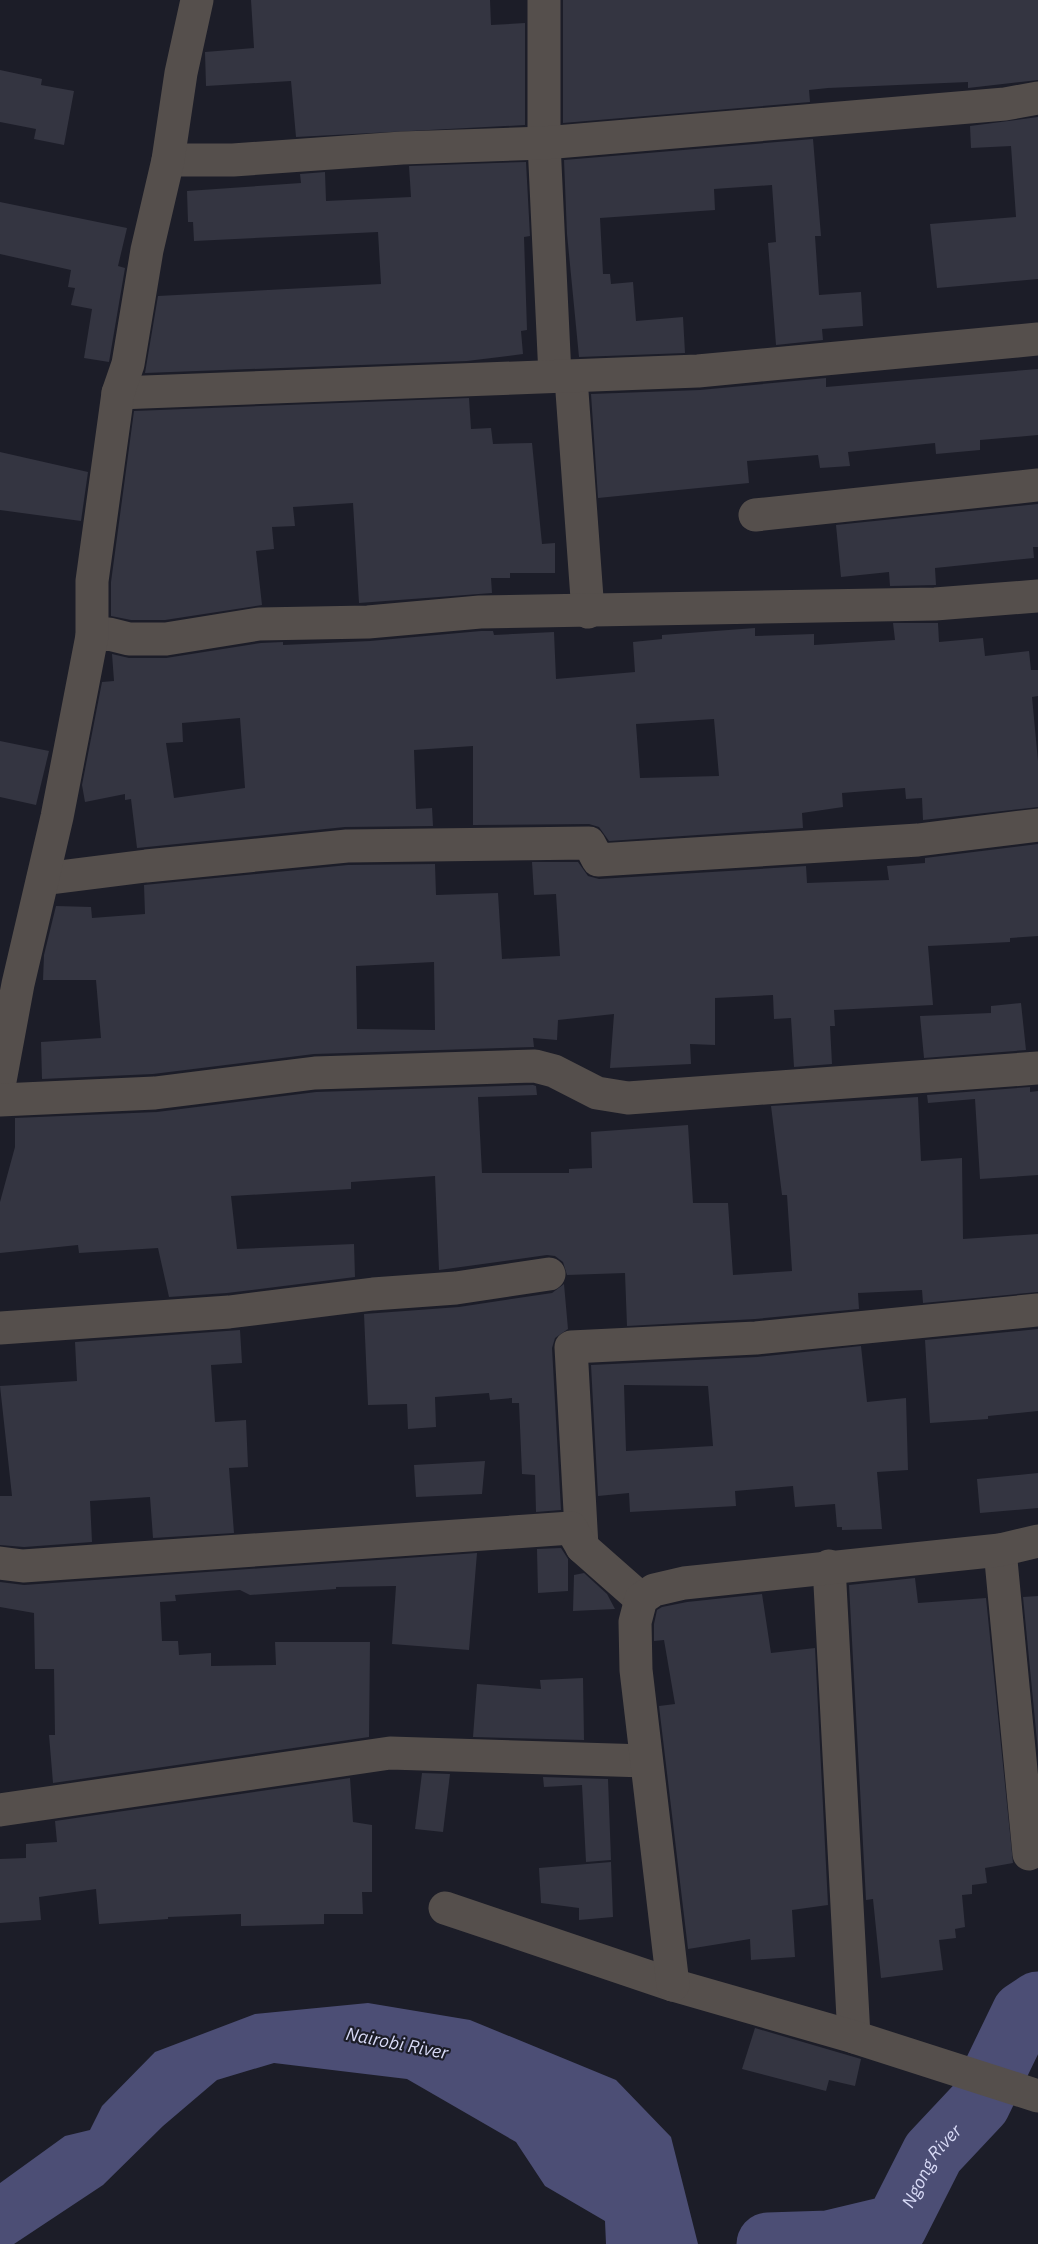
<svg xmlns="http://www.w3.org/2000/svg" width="1038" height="2244" font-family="'IBM Plex Sans',sans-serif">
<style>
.water{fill:#4c4e75}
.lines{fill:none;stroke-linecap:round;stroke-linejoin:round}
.river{stroke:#4c4e75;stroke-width:63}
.building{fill:#343541;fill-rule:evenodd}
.minor{stroke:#554f4c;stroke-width:33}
.labels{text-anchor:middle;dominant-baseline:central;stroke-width:4.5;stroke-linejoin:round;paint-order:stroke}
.water-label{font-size:18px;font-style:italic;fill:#d8daf6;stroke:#1c1d28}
</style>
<rect width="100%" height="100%" fill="#1c1d28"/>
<!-- water -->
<polygon class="water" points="368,2003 470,2020 616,2080 671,2137 698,2244 606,2244 605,2221 545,2186 516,2142 407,2079 274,2063 217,2080 163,2126 103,2185 14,2244 0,2244 0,2183 65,2136 90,2130 102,2106 155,2052 255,2014"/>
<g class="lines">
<!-- river -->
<path class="river" id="s1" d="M768,2244L829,2242L896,2226L933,2153L979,2104L1023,2013L1038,2003"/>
</g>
<!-- building -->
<g class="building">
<polygon points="251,0 490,0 491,25 525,23 525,125 296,137 291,81 206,86 205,52 254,48"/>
<polygon points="563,0 1038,0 1038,80 968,88 968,82 828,88 809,90 810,102 563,123"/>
<polygon points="0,70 42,79 41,85 74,91 64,145 34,139 36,129 0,122"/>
<polygon points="1038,117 1038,279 937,288 930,224 1016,217 1011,146 971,148 970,126"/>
<polygon points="813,139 821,236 815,236 819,295 861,292 863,326 822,329 823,340 776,345 768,243 776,242 772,185 714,189 715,210 600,218 603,274 610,274 611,284 633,282 636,321 683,317 685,353 579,357 567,234 564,160"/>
<polygon points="526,162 530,236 524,237 527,330 521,331 523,354 467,361 145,373 158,296 381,284 378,232 194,241 193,222 188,222 187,191 301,183 300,174 325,172 326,201 411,197 409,166"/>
<polygon points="0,202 127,228 118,266 125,268 109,362 84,358 92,309 71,305 75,288 68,287 71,270 0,254"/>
<polygon points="1038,369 1038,435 980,440 980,450 936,454 935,443 848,452 850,466 820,468 818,455 747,461 749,483 598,498 591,394 700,390 826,378 826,387"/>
<polygon points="469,398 471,429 491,428 493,444 532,443 542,544 555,543 555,573 510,573 510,578 491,578 492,593 359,603 353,503 293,507 295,526 272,527 274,549 256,551 262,605 165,620 131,620 111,616 111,582 134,411"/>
<polygon points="0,452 88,472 81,521 0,510"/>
<polygon points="1038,504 1038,547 1033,547 1034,558 935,568 936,585 890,586 889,572 841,577 836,525"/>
<path d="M893,623H938L939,642L983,638L985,656L1029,651L1031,670H1038V696L1032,697L1038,761V807L923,820L922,798L906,799L905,788L842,793L843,807L802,813L803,828L609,841L599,827L589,824L473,825V746L414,750L416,809L432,808L433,826L345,827L137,848L131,799L125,800V794L85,802L82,785L102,682L114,681L112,654L129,658H166L261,643L283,642V645L370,641L481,631H493L494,635L554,632L556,679L635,672L633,642L662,639V635L755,628V636L814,634V645L895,640ZM240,718L245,788L174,798L166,743L183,742L182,723ZM714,719L719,776L640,778L636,724Z"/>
<polygon points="0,741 49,751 36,805 0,797"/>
<path d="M1038,844V936L1010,938V942L928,946L933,1005L834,1010L835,1026H830L832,1064L794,1067L791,1018L774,1019L773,995L715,998V1045L690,1044L691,1064L610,1068L614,1014L558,1020L557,1040L533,1038L534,1047L314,1054L153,1074L42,1079L41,1042L101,1038L96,980H43L44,955L56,906L91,907L92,918L145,914L144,885L348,865L435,864L436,895L498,893L502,959L560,956L556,894L534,895L532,862H578L588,876L599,879L806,866L807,883L889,880L887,866L925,863V858ZM434,962L435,1030L357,1029L356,966Z"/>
<polygon points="1021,1003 1026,1050 924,1058 920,1016 991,1013 991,1006"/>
<polygon points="533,1085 536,1086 537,1095 478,1097 482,1173 569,1173 569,1169 592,1168 591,1132 688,1125 693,1203 728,1203 733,1275 792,1271 787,1195 782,1195 771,1106 918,1097 921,1161 962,1158 963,1239 1038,1234 1038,1292 923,1303 922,1290 858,1293 859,1309 755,1319 627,1326 625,1273 567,1275 563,1262 555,1256 547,1255 439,1270 435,1176 351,1182 351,1189 231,1196 237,1249 354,1244 355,1277 227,1293 169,1297 158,1248 79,1253 78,1245 0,1253 0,1202 15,1147 15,1118 157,1112 316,1092"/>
<polygon points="1030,1087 1030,1092 1038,1091 1038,1175 980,1179 975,1099 928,1103 927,1095"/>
<polygon points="564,1284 568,1329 555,1338 552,1348 561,1510 536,1512 535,1475 522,1474 519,1403 512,1403 512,1398 490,1400 489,1393 435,1397 436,1427 408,1429 407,1404 368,1405 364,1314 459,1307 552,1293"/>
<polygon points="1038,1329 1038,1411 988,1416 988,1419 930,1423 925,1340"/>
<polygon points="240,1330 242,1363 211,1365 215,1422 246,1420 248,1467 229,1468 234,1533 153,1538 150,1497 90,1501 92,1542 24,1547 0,1545 0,1496 12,1496 0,1386 77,1381 75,1342"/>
<path d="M861,1346L867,1402L906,1398L908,1470L877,1472L882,1529L842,1530V1527H837L835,1504L795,1507L793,1486L735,1491L736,1506L630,1512L629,1493L598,1496L591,1365L757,1357ZM624,1385L708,1386L713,1446L626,1451Z"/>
<polygon points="485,1461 482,1494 416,1497 414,1465"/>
<polygon points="1038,1473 1038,1508 980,1513 977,1479"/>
<polygon points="561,1548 568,1559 568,1591 538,1593 537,1549"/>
<polygon points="477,1553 469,1650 392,1644 396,1586 336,1587 336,1589 250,1595 240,1590 175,1595 176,1601 160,1602 162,1641 178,1641 179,1655 211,1653 211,1666 276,1665 275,1642 370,1642 369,1737 53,1783 49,1735 55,1735 54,1669 35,1669 34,1613 0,1607 0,1582 24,1585"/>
<polygon points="584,1573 607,1594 615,1609 573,1611 574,1575"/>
<polygon points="915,1578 918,1603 986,1598 1013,1863 985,1868 987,1883 972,1885 972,1894 962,1895 965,1927 955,1929 956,1938 939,1940 943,1970 881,1978 873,1899 866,1900 849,1585"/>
<polygon points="762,1594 771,1653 815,1648 828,1905 792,1910 795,1957 751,1960 750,1939 688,1949 659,1706 675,1704 664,1640 654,1641 654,1624 657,1610 662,1607 687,1602"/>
<polygon points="1038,1596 1038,1751 1023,1597"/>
<polygon points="583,1678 584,1740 473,1737 477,1684 541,1689 540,1680"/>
<polygon points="422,1773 450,1774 443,1832 415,1829"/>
<polygon points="543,1777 608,1779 611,1860 586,1862 582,1785 544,1787"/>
<polygon points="350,1778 353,1822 372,1825 372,1892 362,1892 363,1914 324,1914 324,1924 241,1926 241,1914 168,1917 168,1919 99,1924 96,1889 39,1897 41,1920 0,1923 0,1859 26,1858 26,1844 57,1842 55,1821"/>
<polygon points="611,1862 613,1917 579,1920 579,1908 541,1903 539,1868"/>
<polygon points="755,2028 861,2059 855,2086 829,2080 826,2091 742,2069"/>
</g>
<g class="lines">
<!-- minor -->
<g class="minor">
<polyline points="544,0 544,143 555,376"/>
<polyline points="168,160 233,160 402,148 544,143 1005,104 1038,98"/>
<polyline points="571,378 588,612"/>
<polyline points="118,393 698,371 1038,339"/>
<polyline points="755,515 1038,485"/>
<polyline points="92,636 109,634 129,639 166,639 259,624 368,622 480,612 935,604 1038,596"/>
<polyline points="43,879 146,866 347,846 589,843 598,860 918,840 1038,825"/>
<polyline points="0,1081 18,984 57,817 92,636 92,581 118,393 128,364 147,250 168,160 181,73 197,0"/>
<polyline points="0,1100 155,1093 315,1073 535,1066 554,1071 597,1093 628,1098 1038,1068"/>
<polyline points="0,1328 229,1312 373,1294 456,1288 549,1274"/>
<polyline points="582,1547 571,1347 756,1338 1038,1310"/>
<polyline points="1000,1550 1029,1854"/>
<polyline points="0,1563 23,1566 571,1528 582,1547 641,1599"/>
<polyline points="829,1566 854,2037"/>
<polyline points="0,1810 390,1753 646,1761"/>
<polyline points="445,1908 673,1985 854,2037 1038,2096"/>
<polyline points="673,1985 636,1670 635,1622 641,1599 654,1590 684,1583 1000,1550 1038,1541"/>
</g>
</g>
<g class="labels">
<!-- water labels -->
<g class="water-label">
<text transform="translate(397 2043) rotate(11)">Nairobi River</text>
<text stroke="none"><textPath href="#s1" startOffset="200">Ngong River</textPath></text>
</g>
</g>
</svg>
